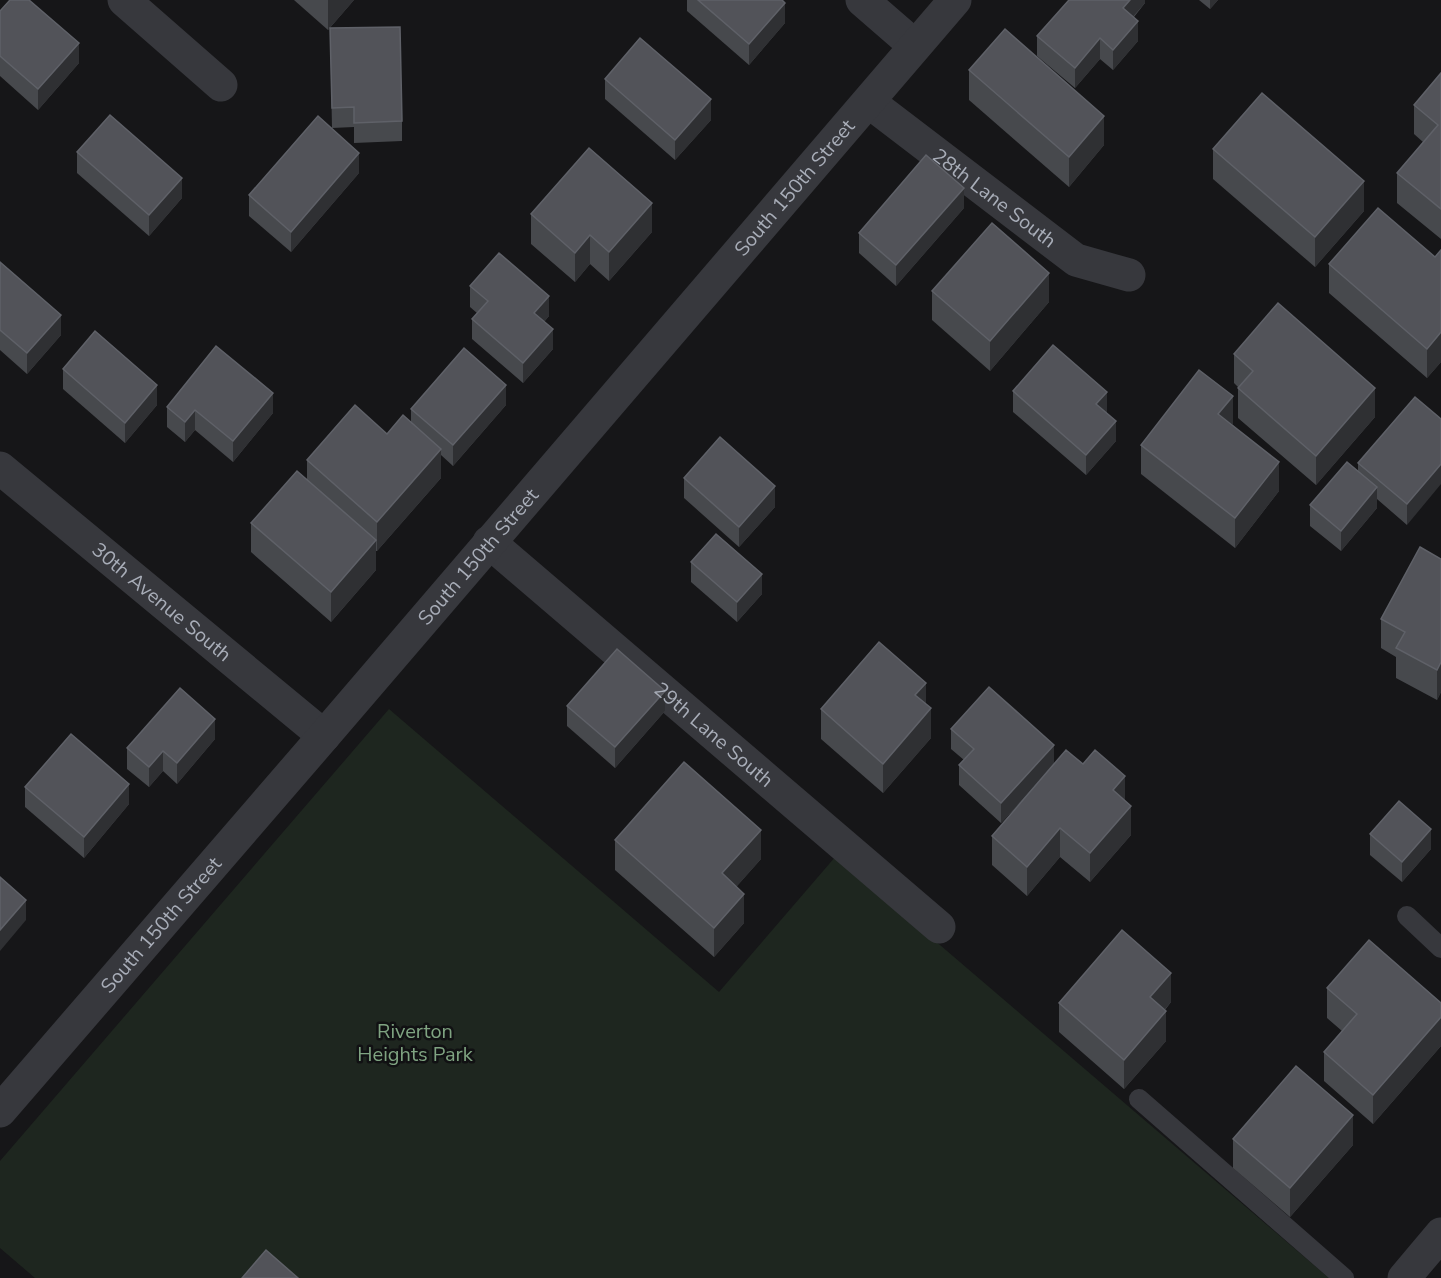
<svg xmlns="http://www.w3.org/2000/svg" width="1441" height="1278" font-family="'Nunito Sans',sans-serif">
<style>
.green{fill:#1e261f}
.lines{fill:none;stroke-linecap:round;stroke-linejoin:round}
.lane{stroke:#37383d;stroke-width:20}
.street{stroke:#37383d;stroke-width:33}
.wall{fill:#47494d}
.shaded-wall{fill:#2f3033}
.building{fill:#525359;stroke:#5f6168;stroke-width:1.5}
.labels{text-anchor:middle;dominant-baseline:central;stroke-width:5;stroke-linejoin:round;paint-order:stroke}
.street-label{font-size:20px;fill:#a8adb8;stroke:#111113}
.park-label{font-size:20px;fill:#7fa381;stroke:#111113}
</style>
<rect width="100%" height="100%" fill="#161618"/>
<!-- green -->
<polygon class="green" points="389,709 719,992 836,856 1329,1278 35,1278 0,1248 0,1161"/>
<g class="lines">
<!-- lane -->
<g class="lane">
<polyline points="1407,916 1441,948"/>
<polyline points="1139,1099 1344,1278"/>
</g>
<!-- street -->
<g class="street">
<polyline points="124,0 221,85"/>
<polyline points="862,0 915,46"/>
<path id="s1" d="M869,102L1076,260L1129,275"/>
<path id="s2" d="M0,468L324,736"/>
<path id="s3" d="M489,542L939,927"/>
<path id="s4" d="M0,1111L324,736L955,0"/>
<polyline points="1404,1278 1441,1234"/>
</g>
</g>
<!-- wall -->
<g class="wall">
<polygon points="294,0 354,0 328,30"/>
<polygon points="687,0 782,0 785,23 749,65 687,11"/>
<polygon points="1145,0 1145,3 1134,17 1138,41 1113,70 1100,59 1075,88 1037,56 1037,36"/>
<polygon points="1199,0 1218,0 1210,9"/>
<polygon points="0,11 79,63 38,110 0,76"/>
<polygon points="330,28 402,121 402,141 354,143 354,127 332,128"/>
<polygon points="969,70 1104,145 1069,187 969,100"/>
<polygon points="1441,73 1441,239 1397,203 1397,173 1423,142 1414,134 1414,105"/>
<polygon points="605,79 711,120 675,160 605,99"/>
<polygon points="1213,149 1364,211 1315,267 1213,179"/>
<polygon points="77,152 182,198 149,236 77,173"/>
<polygon points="359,173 291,252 249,216 249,195"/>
<polygon points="964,208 896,286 859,253 859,233"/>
<polygon points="531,214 652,232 609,281 590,264 575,282 531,244"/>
<polygon points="1441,250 1441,362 1427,378 1329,293 1329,264 1435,257"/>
<polygon points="0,262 61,335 27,374 0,350"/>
<polygon points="470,286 549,316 544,322 553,349 523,383 472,339 472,319 477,313 470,307"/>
<polygon points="932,291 1049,302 990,371 932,320"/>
<polygon points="1234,354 1375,417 1316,485 1238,418 1238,387 1234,383"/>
<polygon points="63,369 157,405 125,443 63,389"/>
<polygon points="1013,391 1107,412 1106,413 1116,441 1086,475 1013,412"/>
<polygon points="1415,397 1407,525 1377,499 1377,508 1341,551 1310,526 1310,505 1358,472 1358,463"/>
<polygon points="506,405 453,466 441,455 441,478 377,551 376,551 376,570 331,622 251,552 251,523 307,480 307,460 387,434 411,422 411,409"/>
<polygon points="167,407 273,413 233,462 195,430 185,442 167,427"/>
<polygon points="1233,425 1279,491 1235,548 1141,474 1141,445"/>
<polygon points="684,478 775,507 739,547 684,498"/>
<polygon points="1441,559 1441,692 1437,700 1396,678 1396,657 1381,648 1381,619"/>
<polygon points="691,562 762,594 737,622 691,582"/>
<polygon points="926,704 931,738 883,793 821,739 821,709"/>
<polygon points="567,706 665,711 615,768 567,726"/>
<polygon points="951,729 1054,764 1125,800 1131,835 1090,882 1060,857 1027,896 992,865 992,836 1032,790 1001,823 959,785 959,765 964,760 951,749"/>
<polygon points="215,739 177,784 163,771 149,787 127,769 127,748"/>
<polygon points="25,787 129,804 84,858 25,807"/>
<polygon points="1370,834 1431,849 1402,882 1370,855"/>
<polygon points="615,840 761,859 736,887 744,923 714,957 615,870"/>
<polygon points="1327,988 1441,1003 1441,1046 1373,1124 1324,1081 1324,1052 1342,1031 1327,1018"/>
<polygon points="1171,1002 1165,1010 1166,1041 1124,1089 1059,1032 1059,1003"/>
<polygon points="1233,1139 1353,1145 1290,1217 1233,1168"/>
</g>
<!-- shaded-wall -->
<g class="shaded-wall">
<polygon points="328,0 354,0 328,30"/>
<polygon points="1130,0 1145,0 1145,3 1123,28 1123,8"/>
<polygon points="1210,0 1218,0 1210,9"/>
<polygon points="785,3 785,23 749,65 749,44"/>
<polygon points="1138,21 1138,41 1113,70 1113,50"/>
<polygon points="1100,38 1100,59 1075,88 1075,68"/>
<polygon points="79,43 79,63 38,110 38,89"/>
<polygon points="711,99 711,120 675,160 675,140"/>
<polygon points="1104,116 1104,145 1069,187 1069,157"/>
<polygon points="359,153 359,173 291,252 291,232"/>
<polygon points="182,178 182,198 149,236 149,215"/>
<polygon points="1364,181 1364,211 1315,267 1315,237"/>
<polygon points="964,188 964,208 896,286 896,265"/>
<polygon points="652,203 652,232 609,281 609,252"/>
<polygon points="590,235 590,264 575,282 575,253"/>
<polygon points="1049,273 1049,302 990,371 990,341"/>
<polygon points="549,296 549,316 534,333 534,313"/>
<polygon points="61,315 61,335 27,374 27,353"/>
<polygon points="553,329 553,349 523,383 523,363"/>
<polygon points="1441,332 1441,362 1427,378 1427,349"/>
<polygon points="157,385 157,405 125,443 125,423"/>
<polygon points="506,385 506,405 453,466 453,445"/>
<polygon points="1375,388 1375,417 1316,485 1316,456"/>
<polygon points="1107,392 1107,412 1096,425 1096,404"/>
<polygon points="273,393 273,413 233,462 233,441"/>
<polygon points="1233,396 1233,425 1218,414"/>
<polygon points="195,410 195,430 185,442 185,422"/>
<polygon points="1116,421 1116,441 1086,475 1086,455"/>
<polygon points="441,449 441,478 377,551 377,522"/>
<polygon points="1279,462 1279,491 1235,548 1235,518"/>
<polygon points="1441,464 1441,484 1407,525 1407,504"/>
<polygon points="775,486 775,507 739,547 739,527"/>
<polygon points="1377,487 1377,508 1341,551 1341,531"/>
<polygon points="376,540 376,570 331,622 331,592"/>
<polygon points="762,574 762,594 737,622 737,602"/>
<polygon points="1441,662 1441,692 1437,700 1437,670"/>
<polygon points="926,683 926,712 915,695"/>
<polygon points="665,691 665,711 615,768 615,747"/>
<polygon points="931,708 931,738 883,793 883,764"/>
<polygon points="215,719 215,739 177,784 177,763"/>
<polygon points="1054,745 1054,765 1001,823 1001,803"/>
<polygon points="163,751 163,771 149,787 149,767"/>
<polygon points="1125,776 1125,805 1113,790"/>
<polygon points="129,784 129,804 84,858 84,837"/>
<polygon points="1131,806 1131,835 1090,882 1090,853"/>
<polygon points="1060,828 1060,857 1027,896 1027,867"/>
<polygon points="1431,829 1431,849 1402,882 1402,862"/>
<polygon points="761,830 761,859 722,903 722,873"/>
<polygon points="744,894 744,923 714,957 714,928"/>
<polygon points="26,900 26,920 0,951 0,930"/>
<polygon points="1171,973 1171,1002 1150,1027 1150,997"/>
<polygon points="1166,1011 1166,1041 1124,1089 1124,1060"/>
<polygon points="1441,1017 1441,1046 1373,1124 1373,1095"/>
<polygon points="1353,1115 1353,1145 1290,1217 1290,1188"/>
</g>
<!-- building -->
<g class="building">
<polygon points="10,0 29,0 79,43 38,89 0,56 0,11"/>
<polygon points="698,0 782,0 785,3 749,44"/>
<polygon points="1069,0 1130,0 1123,8 1138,21 1113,50 1100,38 1075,68 1037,36"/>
<polygon points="400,27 402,121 354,123 354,107 332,108 330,28"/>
<polygon points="1005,29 1104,116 1069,157 969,70"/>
<polygon points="640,38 711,99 675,140 605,79"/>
<polygon points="1441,73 1441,209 1397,173 1438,125 1414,105"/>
<polygon points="1262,93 1364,181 1315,237 1213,149"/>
<polygon points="110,115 182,178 149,215 77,152"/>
<polygon points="318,116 359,153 291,232 249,195"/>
<polygon points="589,148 652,203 609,252 590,235 575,253 531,214"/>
<polygon points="926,155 964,188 896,265 859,233"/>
<polygon points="1378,208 1435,257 1441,250 1441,332 1427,349 1329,264"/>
<polygon points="992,223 1049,273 990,341 932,291"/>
<polygon points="499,253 549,296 534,313 553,329 523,363 472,319 488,301 470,286"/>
<polygon points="0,262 61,315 27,353 0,330"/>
<polygon points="1278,303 1375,388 1316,456 1238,388 1253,371 1234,354"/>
<polygon points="95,331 157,385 125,423 63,369"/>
<polygon points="1053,345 1107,392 1096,404 1116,421 1086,455 1013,391"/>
<polygon points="216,346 273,393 233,441 195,410 185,422 167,407"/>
<polygon points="464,348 506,385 453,445 411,409"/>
<polygon points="1199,370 1233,396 1218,414 1279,462 1235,518 1141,445"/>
<polygon points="1415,397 1441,419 1441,464 1407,504 1358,463"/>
<polygon points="355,405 387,434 403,415 441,449 377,522 307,460"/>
<polygon points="720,437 775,486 739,527 684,478"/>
<polygon points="1347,462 1377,487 1341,531 1310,505"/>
<polygon points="297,471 376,540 331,592 251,523"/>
<polygon points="716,534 762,574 737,602 691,562"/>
<polygon points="1420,547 1441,559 1441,662 1437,670 1396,648 1405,632 1381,619"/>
<polygon points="879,642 926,683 915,695 931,708 883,764 821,709"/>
<polygon points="617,649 665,691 615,747 567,706"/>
<polygon points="989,687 1054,745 1001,803 959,765 974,749 951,729"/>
<polygon points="180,688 215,719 177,763 163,751 149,767 127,748"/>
<polygon points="71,734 129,784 84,837 25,787"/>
<polygon points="1066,750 1083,764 1095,750 1125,776 1113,790 1131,806 1090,853 1060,828 1027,867 992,836"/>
<polygon points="684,762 761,830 722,873 744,894 714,928 615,840"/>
<polygon points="1399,801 1431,829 1402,862 1370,834"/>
<polygon points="0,877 26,900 0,930"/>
<polygon points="1122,930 1171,973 1150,997 1166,1011 1124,1060 1059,1003"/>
<polygon points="1369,940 1441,1003 1441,1017 1373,1095 1324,1052 1357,1014 1327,988"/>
<polygon points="1296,1066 1353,1115 1290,1188 1233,1139"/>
<polygon points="266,1250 298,1278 242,1278"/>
</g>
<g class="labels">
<!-- street labels -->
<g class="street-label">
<text stroke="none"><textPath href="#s4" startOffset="1218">South 150th Street</textPath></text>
<text stroke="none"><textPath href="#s1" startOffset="158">28th Lane South</textPath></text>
<text stroke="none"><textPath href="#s4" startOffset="732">South 150th Street</textPath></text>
<text stroke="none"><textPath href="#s2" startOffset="210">30th Avenue South</textPath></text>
<text stroke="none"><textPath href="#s3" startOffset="296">29th Lane South</textPath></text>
<text stroke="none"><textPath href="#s4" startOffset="246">South 150th Street</textPath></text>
</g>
<!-- park labels -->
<g class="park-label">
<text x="415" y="1031">Riverton<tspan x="415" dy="23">Heights Park</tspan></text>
</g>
</g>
</svg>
